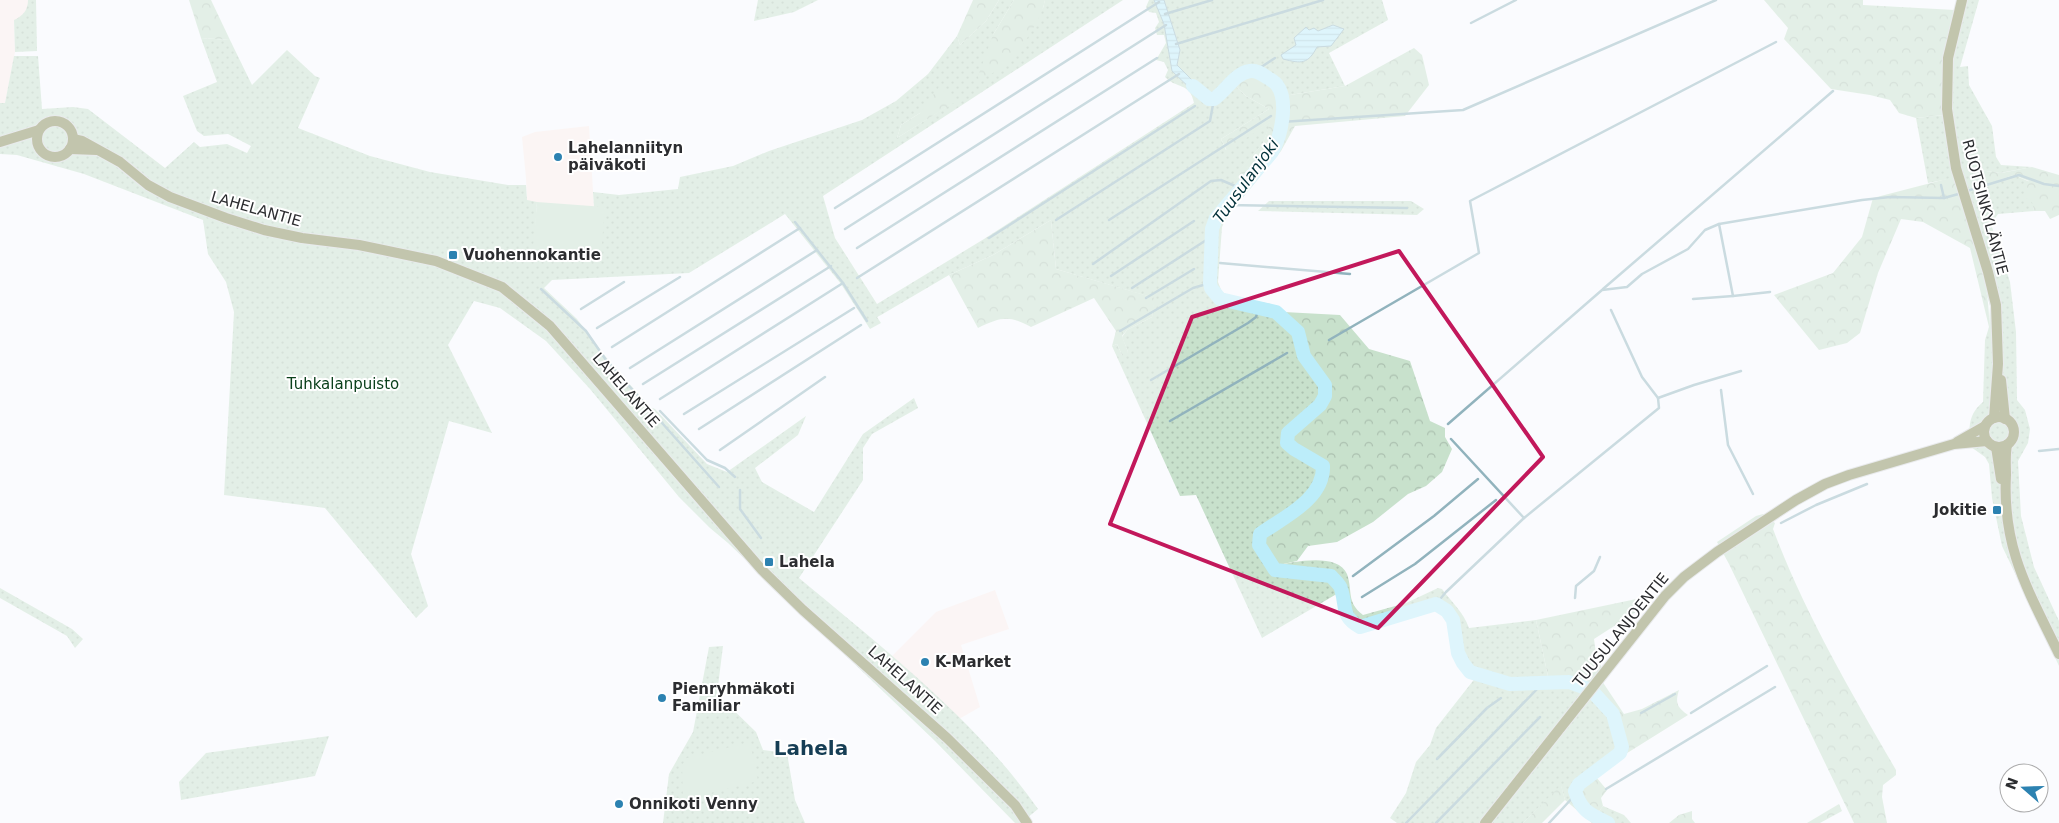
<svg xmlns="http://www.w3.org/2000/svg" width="2059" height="823" font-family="'DejaVu Sans',sans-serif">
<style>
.commercial{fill:#fdedeb}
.education{fill:#fdede9}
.grass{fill:url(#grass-dots);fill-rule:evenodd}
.forest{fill:url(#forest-crowns)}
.pitch{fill:#c8e1cc}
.water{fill:url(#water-rules);stroke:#91b3bd}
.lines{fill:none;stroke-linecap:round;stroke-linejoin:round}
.stream{stroke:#91b3bd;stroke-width:2.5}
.river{stroke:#bcedfa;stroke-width:14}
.secondary-casing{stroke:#d5d6d9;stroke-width:12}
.secondary{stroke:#7f844d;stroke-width:10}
.marked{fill:none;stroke:#c2185b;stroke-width:4;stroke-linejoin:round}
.poi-dot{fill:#2c82b1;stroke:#fff;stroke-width:2}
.labels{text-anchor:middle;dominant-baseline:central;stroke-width:4;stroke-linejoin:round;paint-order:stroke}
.poi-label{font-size:15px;font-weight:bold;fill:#2c2d30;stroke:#fff;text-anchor:start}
.street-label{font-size:15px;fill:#2c2d30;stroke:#fff}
.park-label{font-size:15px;fill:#0b401b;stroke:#fff}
.water-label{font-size:16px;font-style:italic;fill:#003039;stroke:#fff}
.district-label{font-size:20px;font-weight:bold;fill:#163e55;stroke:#fff}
</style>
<defs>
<pattern id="grass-dots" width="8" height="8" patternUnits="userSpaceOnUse" patternTransform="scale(1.25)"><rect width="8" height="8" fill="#c8e1cc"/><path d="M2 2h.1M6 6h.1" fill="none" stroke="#acc1b0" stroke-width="1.8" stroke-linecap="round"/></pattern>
<pattern id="forest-crowns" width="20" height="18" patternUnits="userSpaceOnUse" patternTransform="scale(1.25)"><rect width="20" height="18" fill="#c8e1cc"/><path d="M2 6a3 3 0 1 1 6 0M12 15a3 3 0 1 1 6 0" fill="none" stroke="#acc1b0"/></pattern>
<pattern id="water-rules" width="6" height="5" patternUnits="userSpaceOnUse" patternTransform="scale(1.25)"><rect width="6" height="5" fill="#bcedfa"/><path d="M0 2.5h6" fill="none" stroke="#a2ccd7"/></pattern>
</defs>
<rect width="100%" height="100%" fill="#fafbfe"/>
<!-- commercial -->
<g class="commercial">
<polygon points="0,0 28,0 28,7 22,16 14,21 15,52 5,103 0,103"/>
<polygon points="995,590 1009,629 961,645 980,707 959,719 892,656 936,612"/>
</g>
<!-- education -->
<polygon class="education" points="589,126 594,207 529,202 527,200 526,178 522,137 535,132"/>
<!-- grass -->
<g class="grass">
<path d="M28,0H36L37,51L15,52L14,20C23,16 28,10 28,0Z"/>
<polygon points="758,0 818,0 794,12 754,21"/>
<path d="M999,0H1014L993,35L1043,8L1045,0H1123L823,196L835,238L877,304L984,239L1194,103C1190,82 1176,89 1165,77L1168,70L1164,62L1156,60L1166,43L1164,35H1157L1155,28L1159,22L1156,13L1149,12L1146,7L1149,0H1154L1164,24L1172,71L1195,93L1205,100H1207L1206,94L1177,65L1180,50L1164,0H1382L1388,20L1329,53L1345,86L1284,96L1229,80L1246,96L1269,109L1221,139L1226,150L1271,121L1263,143L1234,177L1250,189L1228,215L1222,227L1218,282L1222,292L1230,296L1271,304L1284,312L1300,331L1306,355L1329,387L1322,406L1298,425L1293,444L1327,464L1326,484L1317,497L1261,538L1264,548L1275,566C1292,562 1338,552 1347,574C1353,591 1346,602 1363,615L1406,603L1438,588L1442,589C1452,603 1463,611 1469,628L1536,620L1549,681C1600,683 1625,701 1624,755L1580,789L1596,815L1603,806L1624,815L1631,823H1592L1565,800L1561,786L1523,823H1397L1390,818L1406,793L1416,762L1430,745L1436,728L1476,677L1463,663L1449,615L1432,609L1359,628L1348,622L1340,592L1262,638L1196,495L1180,496L1112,346L1117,344L1122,355L1128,352L1122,337L1127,330L1152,317L1154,298L1056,269L1051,220L993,255L949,275L881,315L877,317L881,323L870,329L841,284L785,214L689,273L552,280L544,288L577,319L609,361L650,407L655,409L707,464L727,472L806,416L798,435L755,468L762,482L814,512L863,434L914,398L918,408L872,434L863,448V480L799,578C882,647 976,720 1038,809L1021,823H1015L935,741L728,543L710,528L679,497L590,389L546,341L500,308L474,301L448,345L492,433L449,421L411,554L428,606L416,618L325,508L224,495L234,312L226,282L208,254L203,220L84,174L17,155L0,154V103H5L14,56H38L42,109L73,107L88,109L165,168L194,142L200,147L227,144L247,153L251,146L228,134L204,136L197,131L183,96L217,82L201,38L230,40L252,85L287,50L315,76L320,78L298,128L370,156L430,172L508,185H526L527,200L537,202L534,249L605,208L594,207L593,192L619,195L678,189L680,177L733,166L769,151L862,120L896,101L928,74L957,36L960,45L986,21ZM954,102L897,138L901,125L920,113Z"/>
<path d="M1957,0H1979L1960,67L1968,66L1969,85L1992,126L1996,157L2001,165L2032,167L2000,173L1979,170L1981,190L1999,180L2014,175L2030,182L2034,211L1998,214L1991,224L2010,282L2016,332L2017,400L2025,410L2030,429L2028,443L2018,461L2021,516L2034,567L2059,621V666L2002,546L1992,498L1989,464L1985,457L1971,447C1968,429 1968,414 1983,402L1985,340L1989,327L1990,306L1954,178L1928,183L1916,118L1944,115L1942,76L1945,47Z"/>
<polygon points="1269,201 1411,201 1424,209 1417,215 1258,211"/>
<polygon points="0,588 72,629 83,639 75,648 67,636 0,598"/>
<polygon points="723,646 717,694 756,732 763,750 787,753 795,800 805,823 663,823 669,774 693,732 709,647"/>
<polygon points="329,736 315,776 181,800 179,782 206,753"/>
</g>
<!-- forest -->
<g class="forest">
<polygon points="189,0 211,0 230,40 201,38"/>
<polygon points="973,0 999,0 986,21 960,45 957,36"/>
<path d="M1014,0H1045C1042,18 1020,52 1006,64C999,71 988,75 979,80L978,76L993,35Z"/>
<polygon points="1764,0 1863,0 1863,5 1955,10 1945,47 1942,76 1944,115 1916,118 1899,113 1890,100 1870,95 1831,89 1784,39 1788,28"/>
<path d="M1414,48L1422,55L1429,85L1405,116L1295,126L1281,151L1250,189L1233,177L1263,143L1270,122L1227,151L1221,139L1269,109L1246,96L1229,80C1254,59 1269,72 1284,96L1345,86Z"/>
<polygon points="939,87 955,102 897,138 901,125 920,113"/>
<polygon points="2032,167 2059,175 2059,215 2050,219 2045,211 2034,211 2032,202 2026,198 2023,186 2029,181 2014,175 1999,180 1981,190 1979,170 2001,173"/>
<path d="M1954,177C1967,223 1991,280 1989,327L1970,248L1923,222L1901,219L1878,273L1860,333L1847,343L1819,350L1774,295L1833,273L1862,237L1873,198Z"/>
<path d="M1051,220L1056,269L1155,298L1152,317L1127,330L1122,336L1128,352L1125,356L1122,355L1117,344L1112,346L1116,331L1094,298L1031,327C1009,315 1001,317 978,328L949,275L993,255Z"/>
<polygon points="1284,312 1340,315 1369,349 1410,361 1430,421 1445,428 1445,437 1452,449 1442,472 1426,486 1408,494 1373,522 1337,542 1308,546 1297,561 1274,566 1264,548 1261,538 1317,497 1326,484 1327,464 1292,444 1292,433 1298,425 1322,406 1329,387 1306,355 1300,331"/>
<path d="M1763,514L1775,523L1773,529C1805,614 1851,692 1896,770V775L1883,785L1882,797L1887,823H1854L1729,564L1717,542L1756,516Z"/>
<path d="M1646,597L1651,598L1639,610L1594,639L1597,662L1600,663L1602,670L1600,678L1624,714L1642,709L1679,690C1675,703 1677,707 1688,715L1624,755C1625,701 1600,683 1549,681L1536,620Z"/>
<polygon points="1596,777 1607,790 1601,798 1603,806 1596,815 1580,799 1580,789"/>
<polygon points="1561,785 1565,800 1542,823 1523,823"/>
<polygon points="1839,804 1842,811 1820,823 1807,823"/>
<polygon points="1692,811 1692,819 1695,823 1669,823 1679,815"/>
</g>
<!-- pitch -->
<g class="pitch">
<polygon points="537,202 605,207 601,254 533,249"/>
<polygon points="750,742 758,781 683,800 682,765 687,758"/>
</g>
<!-- water -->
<g class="water">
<polygon points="1154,0 1164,0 1180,50 1177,65 1206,94 1207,100 1195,93 1172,71 1164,24"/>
<path d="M1333,25L1344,29L1331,46L1317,47C1308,64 1302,64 1283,59L1281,55L1296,45L1294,38L1306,27L1309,30L1314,28L1318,31Z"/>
</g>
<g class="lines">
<!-- stream -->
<g class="stream">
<polyline points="1165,14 1212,0"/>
<polyline points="1471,23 1516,0"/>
<polyline points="1176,44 1323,0"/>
<polyline points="1255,71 1275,58"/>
<polyline points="1281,122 1463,110 1716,0"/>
<polyline points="1941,185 1944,198"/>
<polyline points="1967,191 2019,175 2044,184 2059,186"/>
<polyline points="1227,205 1407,208"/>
<polyline points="835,208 1159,2"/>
<polyline points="1056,220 1210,121 1214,99"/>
<polyline points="1109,220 1271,116"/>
<polyline points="795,222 843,283 867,321"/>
<polyline points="1719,224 1733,296 1770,292"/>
<polyline points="845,229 1166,25"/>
<polyline points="989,238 1195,106"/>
<polyline points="857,248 1157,58"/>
<polyline points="1220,263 1350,274"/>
<polyline points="1093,264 1211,181 1221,180 1242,189"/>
<polyline points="1111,276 1194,221"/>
<polyline points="857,278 1179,74"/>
<polyline points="1132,288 1211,237"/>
<polyline points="541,289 586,331 606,360 719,487"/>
<polyline points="1603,289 1833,91"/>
<polyline points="1146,298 1194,269"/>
<polyline points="1693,299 1733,296"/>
<polyline points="581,309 624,282"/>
<polyline points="597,328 680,277"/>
<polyline points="1120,331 1193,288 1210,283"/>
<polyline points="1329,340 1479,253 1470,201 1776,42"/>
<polyline points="612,347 800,228"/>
<polyline points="630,368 817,250"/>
<polyline points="1151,380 1248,323 1256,317 1259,307"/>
<polyline points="643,384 831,266"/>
<polyline points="1721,390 1728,445 1753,494"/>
<polyline points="1658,398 1694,385 1741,371"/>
<polyline points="660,399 843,283"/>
<polyline points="660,411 707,460 725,468 735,477"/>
<polyline points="684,414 854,308"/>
<polyline points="1170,421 1287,353"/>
<polyline points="1448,424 1602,290 1627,287 1642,274 1688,249 1705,230 1719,224 1862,200 1890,197 1944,198 1962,193"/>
<polyline points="699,429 861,325"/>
<polyline points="1451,439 1524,518"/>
<polyline points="720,450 825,377"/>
<polyline points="2039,451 2059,449"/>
<polyline points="740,490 740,509 761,538"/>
<polyline points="1781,523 1816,505 1867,484"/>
<polyline points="1353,576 1434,516 1478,479"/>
<polyline points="1362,597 1415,564 1496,500"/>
<polyline points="1575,598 1576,586 1594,571 1600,557"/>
<polyline points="1436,604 1446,592 1524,518 1659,408 1658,398 1642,377 1611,310"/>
<polyline points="1641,713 1675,694"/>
<polyline points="1691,713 1767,666"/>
<polyline points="1437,759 1487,708 1501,698"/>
<polyline points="1606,789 1775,687"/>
<polyline points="1406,823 1544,682"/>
<polyline points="1436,823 1540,717"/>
<polyline points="1549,823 1576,794"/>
<polyline points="1604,823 1605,822"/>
</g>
<!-- river -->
<path class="river" d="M1193,86L1209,99H1214C1226,91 1235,73 1250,71C1257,70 1262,74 1268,78C1271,80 1275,82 1277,85C1289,101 1281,137 1272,152L1216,218L1212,229L1210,283L1211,288L1220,299L1276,312L1298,332L1304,356L1325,385V396L1320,405L1288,433L1287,443L1294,449L1323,466C1324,499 1284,517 1260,534L1259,545L1275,570L1331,576C1334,580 1340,584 1341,589C1347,606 1340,616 1360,627L1436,604L1447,611L1453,620L1458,653L1463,663L1470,672L1510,684L1569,682L1591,690L1613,714L1622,747L1620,753L1579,784L1575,791C1581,811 1590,814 1608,823"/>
<!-- secondary casing -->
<g class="secondary-casing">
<g id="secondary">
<polyline points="1962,0 1948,58 1947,109 1956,168 1988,272 1996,305 1998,364 1994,418"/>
<circle cx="55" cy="139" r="18"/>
<polyline points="73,139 82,141 120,162 148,185 170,197 226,218 264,230 302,238 359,245 436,261 502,287 550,326 762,570 803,610 947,738 1015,805 1027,823"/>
<polyline points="0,142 39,130"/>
<polyline points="70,149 97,150"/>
<polyline points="2001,380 2005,419"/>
<circle cx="1999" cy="432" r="15"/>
<polyline points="1957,442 1985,426"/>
<path d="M2007,445C2005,455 2006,465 2006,475C2002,548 2028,590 2059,654"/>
<polyline points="1996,447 2001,479"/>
<polyline points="1485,823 1665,596 1684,577 1717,552 1796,500 1825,484 1849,475 1954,444 1987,441"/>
</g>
</g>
<!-- secondary -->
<use href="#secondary" class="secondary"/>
</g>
<!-- marked area -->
<path d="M0 0H2059V823H0ZM1399,251L1543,457L1378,628L1110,524L1192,317Z" fill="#fafbfe" fill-opacity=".55" fill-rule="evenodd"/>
<path class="marked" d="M1399,251L1543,457L1378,628L1110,524L1192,317Z"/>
<!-- markers -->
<g class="poi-dot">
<circle cx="558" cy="157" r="5"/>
<rect x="448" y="250" width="10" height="10" rx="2.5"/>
<rect x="1992" y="505" width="10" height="10" rx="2.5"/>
<rect x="764" y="557" width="10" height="10" rx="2.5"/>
<circle cx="925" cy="662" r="5"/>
<circle cx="662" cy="698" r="5"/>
<circle cx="619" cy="804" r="5"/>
</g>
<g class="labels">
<!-- poi labels -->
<g class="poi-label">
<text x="568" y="148">Lahelanniityn<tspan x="568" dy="17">päiväkoti</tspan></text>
<text x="463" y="255">Vuohennokantie</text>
<text x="1987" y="510" text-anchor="end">Jokitie</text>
<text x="779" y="562">Lahela</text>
<text x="935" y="662">K-Market</text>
<text x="672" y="689">Pienryhmäkoti<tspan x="672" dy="17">Familiar</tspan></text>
<text x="629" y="804">Onnikoti Venny</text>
</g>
<!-- street labels -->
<g class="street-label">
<text transform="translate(1985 207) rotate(75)">RUOTSINKYLÄNTIE</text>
<text transform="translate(256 209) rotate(16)">LAHELANTIE</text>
<text transform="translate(626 390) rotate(49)">LAHELANTIE</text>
<text transform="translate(1621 630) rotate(-51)">TUUSULANJOENTIE</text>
<text transform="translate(905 680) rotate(42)">LAHELANTIE</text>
</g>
<!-- park labels -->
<g class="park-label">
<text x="343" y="384">Tuhkalanpuisto</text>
</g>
<!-- water labels -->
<g class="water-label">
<text transform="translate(1246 181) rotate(-54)">Tuusulanjoki</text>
</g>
<!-- district labels -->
<g class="district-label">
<text x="811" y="748">Lahela</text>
</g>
</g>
<!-- north arrow -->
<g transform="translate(2024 788) rotate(290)"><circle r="24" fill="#ffffff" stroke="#ababac"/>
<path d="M0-4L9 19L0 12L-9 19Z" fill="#2c82b1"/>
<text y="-8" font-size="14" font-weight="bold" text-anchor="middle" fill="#2c2d30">N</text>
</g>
</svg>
